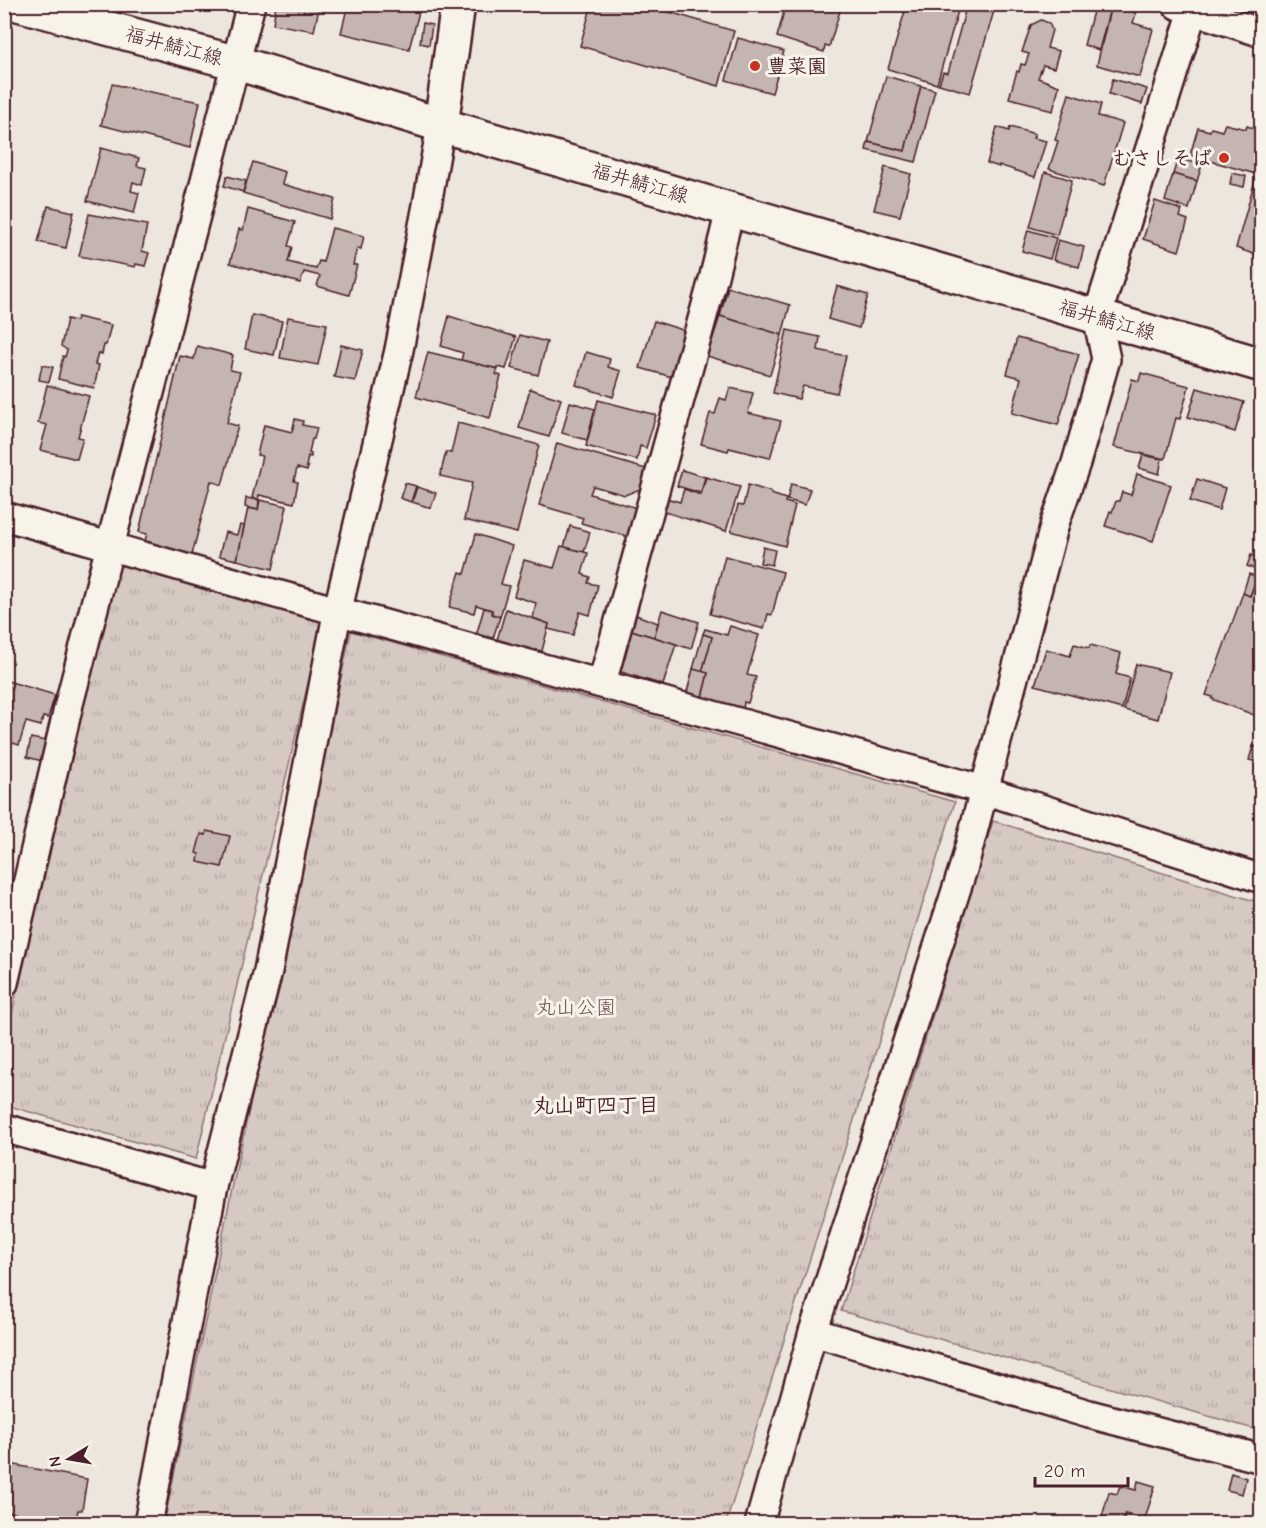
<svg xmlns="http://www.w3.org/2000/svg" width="1266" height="1528" font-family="'Comic Neue','Klee One',sans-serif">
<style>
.park{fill:url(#park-tufts);stroke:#907476;stroke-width:1.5}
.building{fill:#c4b5b0;stroke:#4a1f2b;stroke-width:1.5}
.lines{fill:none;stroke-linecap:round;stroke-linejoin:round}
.street-casing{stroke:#4a1f2b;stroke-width:32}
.secondary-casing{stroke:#4a1f2b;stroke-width:38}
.street{stroke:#f7f3e8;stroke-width:27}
.secondary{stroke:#f7f3e8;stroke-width:33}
.poi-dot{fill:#c8321e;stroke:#f7f3e8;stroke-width:2}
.labels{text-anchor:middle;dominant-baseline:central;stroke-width:6;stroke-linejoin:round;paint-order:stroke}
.street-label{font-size:20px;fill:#4a1f2b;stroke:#f7f3e8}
.poi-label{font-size:20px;font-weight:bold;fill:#4a1f2b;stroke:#f7f3e8;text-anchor:start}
.park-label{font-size:20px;fill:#6d4a51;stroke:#f7f3e8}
.neighbourhood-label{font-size:21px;font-weight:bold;fill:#4a1f2b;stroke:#f7f3e8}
</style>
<defs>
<pattern id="park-tufts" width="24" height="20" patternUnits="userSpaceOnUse" patternTransform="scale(1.5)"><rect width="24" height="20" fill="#d5c9c2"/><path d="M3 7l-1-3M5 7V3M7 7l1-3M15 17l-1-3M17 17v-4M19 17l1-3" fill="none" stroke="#b8aca7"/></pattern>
</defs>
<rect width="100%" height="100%" fill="#ece6dd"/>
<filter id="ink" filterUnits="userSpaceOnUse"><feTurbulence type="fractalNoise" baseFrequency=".0167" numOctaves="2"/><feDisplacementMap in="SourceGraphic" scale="12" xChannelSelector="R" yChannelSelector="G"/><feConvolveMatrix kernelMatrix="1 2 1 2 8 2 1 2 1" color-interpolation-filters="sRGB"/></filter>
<g filter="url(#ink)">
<!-- park -->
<g class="park">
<polygon points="111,546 326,607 196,1159 5,1105 5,1047"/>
<polygon points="351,631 955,802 726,1523 164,1524 232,1189"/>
<polygon points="993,821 1261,903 1261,1431 841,1311"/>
</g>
<!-- building -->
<g class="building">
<polygon points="276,4 320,4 314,31 273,24"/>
<polygon points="348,4 416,6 415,11 419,12 409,49 341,33"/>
<polygon points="592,4 642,4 734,31 719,86 580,46"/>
<polygon points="786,4 842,4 829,47 825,46 824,52 777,37"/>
<polygon points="907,4 960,4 937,84 888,69"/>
<polygon points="967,4 996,4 970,93 939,84 943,72 948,73"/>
<polygon points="1095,4 1111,5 1099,50 1084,45"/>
<polygon points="1111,5 1136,13 1133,23 1153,29 1140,77 1097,65"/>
<polygon points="1041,20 1049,23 1052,30 1047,48 1059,51 1054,68 1043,65 1038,78 1059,86 1053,111 1041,108 1041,106 1009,98 1017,71 1019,72 1021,64 1025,65 1029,54 1022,52 1031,25"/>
<polygon points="423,23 432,25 429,45 420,43"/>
<polygon points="738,38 784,51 772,93 726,80"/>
<polygon points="886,76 921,86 905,151 868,142"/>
<polygon points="1113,79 1147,89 1142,104 1109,94"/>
<polygon points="112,84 200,102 190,148 101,125"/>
<polygon points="921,86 935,90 916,162 866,150 868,142 905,151"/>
<polygon points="1069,94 1101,104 1098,116 1123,123 1104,186 1049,169 1058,141 1055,140"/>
<polygon points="1225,124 1246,129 1247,126 1259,130 1258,134 1262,135 1262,165 1259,175 1190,155 1198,128 1210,131 1211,128 1222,131"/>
<polygon points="997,127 1009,131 1010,127 1035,134 1033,138 1046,141 1035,177 999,165 999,167 987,163"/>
<polygon points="101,148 139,158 137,166 146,168 142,185 133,182 131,191 139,193 134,213 87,201"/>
<polygon points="1178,158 1202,165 1197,181 1173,174"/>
<polygon points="253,162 285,172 282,184 335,199 330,219 243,193"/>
<polygon points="885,167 911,174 900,216 874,210"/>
<polygon points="1045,172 1072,180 1057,235 1030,227"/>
<polygon points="1232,173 1246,176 1244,187 1230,184"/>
<polygon points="1173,174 1197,181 1189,209 1165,201"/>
<polygon points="227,176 246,181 243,192 224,186"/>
<polygon points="1255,180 1262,182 1262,257 1236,248"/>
<polygon points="1155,201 1182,210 1180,217 1188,220 1179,251 1143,239"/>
<polygon points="48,206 74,212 66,248 38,242"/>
<polygon points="248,209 295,222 288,246 292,247 288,262 316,269 319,261 323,262 332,228 364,236 361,249 357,248 353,265 357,265 349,295 317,286 320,276 304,272 300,283 230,263 239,229 243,230"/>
<polygon points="89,214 147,225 142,251 149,253 145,266 136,264 135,267 79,256"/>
<polygon points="1028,230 1056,238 1050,259 1022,251"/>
<polygon points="1058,240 1084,247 1079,267 1053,260"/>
<polygon points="837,286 868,295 859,328 828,319"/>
<polygon points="728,287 790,305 782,335 720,316"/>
<polygon points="252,315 282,321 274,355 245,349"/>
<polygon points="449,316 516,337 506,369 498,367 498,369 461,360 463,353 441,346"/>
<polygon points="720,316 782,335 770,375 707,356"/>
<polygon points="77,317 111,325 106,345 104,345 102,354 98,353 95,364 99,365 94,388 58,379 63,356 65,357 67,350 61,346 67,319 76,321"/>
<polygon points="288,317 327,324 318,365 280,358"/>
<polygon points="654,321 686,331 672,377 640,368"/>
<polygon points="787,330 820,337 818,350 846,356 837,393 803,386 799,399 773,393"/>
<polygon points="520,335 547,342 538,375 511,368"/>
<polygon points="1017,338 1079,354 1058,425 1012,413 1021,378 1007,374"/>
<polygon points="341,345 363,350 355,381 334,377"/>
<polygon points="197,346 233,355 230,370 240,372 227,423 238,426 222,485 211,481 192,555 144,543 147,534 139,532 180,356 194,359"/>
<polygon points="428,352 498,369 496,374 501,376 490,418 416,397"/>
<polygon points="586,352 610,359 608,367 621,371 613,397 576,385"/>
<polygon points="42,365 53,367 49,382 39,380"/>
<polygon points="1141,373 1189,386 1180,419 1176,418 1165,459 1114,447 1132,379 1139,381"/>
<polygon points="47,385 89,396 78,437 83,438 77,459 40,450 47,425 38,423"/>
<polygon points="730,388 753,393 748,413 781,421 770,458 729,448 728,451 701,444 710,413 715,414 720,398 726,400"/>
<polygon points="1197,388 1244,402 1235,432 1188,417"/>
<polygon points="530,389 561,399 549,437 519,428"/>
<polygon points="598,400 656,415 646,448 640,446 637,460 586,446"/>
<polygon points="570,402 595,409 587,440 562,433"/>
<polygon points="295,419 303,421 302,425 317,428 314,439 312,439 309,453 311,454 311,457 308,456 306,467 308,467 307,471 297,468 294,481 298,482 294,503 259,495 258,500 252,498 262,456 257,455 264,425 292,432"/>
<polygon points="458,423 539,445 517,533 464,520 472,483 440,476 446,452 451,453"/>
<polygon points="557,443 649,470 643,488 625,495 593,486 590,494 637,508 629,537 581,523 583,518 539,505"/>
<polygon points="1143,455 1162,459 1159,474 1139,468"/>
<polygon points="682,470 705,477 701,493 677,486"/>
<polygon points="1137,474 1171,485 1153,541 1105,526 1110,511 1112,512 1116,501 1119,501 1122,492 1131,495"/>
<polygon points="706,477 740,487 726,531 662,511 666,498 680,502 684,489 701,495"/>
<polygon points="1197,479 1225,488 1219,510 1190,501"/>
<polygon points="405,483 416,486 411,502 400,498"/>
<polygon points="791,484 810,489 805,505 787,500"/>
<polygon points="748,485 771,492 771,494 786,499 785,502 795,505 785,546 731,531 738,505 743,506"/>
<polygon points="417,487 436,493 431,508 412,502"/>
<polygon points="246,498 259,500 258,510 245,507"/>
<polygon points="260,500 287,506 273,569 237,560 248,508 258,510"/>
<polygon points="240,525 244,526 237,560 219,556 225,532 237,535"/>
<polygon points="570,526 590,532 584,552 564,547"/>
<polygon points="476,534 512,546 501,584 509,586 500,617 492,614 492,610 476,605 474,613 449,607 460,572 465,574"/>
<polygon points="561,546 588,553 582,574 590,577 588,583 598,585 590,615 580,612 573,635 548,629 549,624 533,618 536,603 514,596 524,560 554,568"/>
<polygon points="763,547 775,550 772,565 760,563"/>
<polygon points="1251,555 1262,559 1260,571 1247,566"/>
<polygon points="725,556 783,572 772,615 768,614 764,629 710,614"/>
<polygon points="1262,567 1262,718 1212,699 1213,697 1206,695 1243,593 1250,596"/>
<polygon points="1249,574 1257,577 1250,596 1243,593"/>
<polygon points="484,608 492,610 492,614 500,617 492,641 476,636"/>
<polygon points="506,609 549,624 542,651 536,650 535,653 497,640"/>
<polygon points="662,610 699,622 691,649 654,637"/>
<polygon points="636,615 658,623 654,637 631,630"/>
<polygon points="730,626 759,635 747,675 756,677 748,703 744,702 743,709 702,697 708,673 702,672 712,637 703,634 705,629 727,635"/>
<polygon points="631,630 676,644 663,685 618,671"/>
<polygon points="703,634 712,637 702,672 693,669"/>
<polygon points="1074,644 1089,648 1090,645 1121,653 1116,674 1130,678 1122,709 1035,685 1046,649 1070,656"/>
<polygon points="1136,664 1170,672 1158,719 1124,710"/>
<polygon points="693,669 708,673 702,697 687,692"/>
<polygon points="4,680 55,695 48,718 43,717 41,726 26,722 19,745 4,740"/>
<polygon points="31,738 46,741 42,761 27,757"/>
<polygon points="1253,746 1262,748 1262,763 1249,760"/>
<polygon points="207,831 230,836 222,867 198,862 199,854 196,853 201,834 206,835"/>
<polygon points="5,1463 87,1479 82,1510 78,1510 76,1519 72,1518 71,1524 33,1524 27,1521 28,1516 4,1511"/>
<polygon points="1231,1473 1246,1478 1242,1494 1227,1490"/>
<polygon points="1138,1481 1155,1486 1145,1519 1125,1514 1122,1524 1100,1524 1109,1492 1117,1494 1120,1486 1136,1490"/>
</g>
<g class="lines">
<!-- street casing -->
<g class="street-casing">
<g id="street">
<polyline points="1177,5 1262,33"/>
<polyline points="4,516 251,587 984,790 1262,879"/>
<polyline points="602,683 714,276 730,210"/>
<polyline points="4,983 69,704 251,4"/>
<polyline points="4,1128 213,1187"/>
<polyline points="813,1332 1089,1414 1262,1459"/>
<polyline points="148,1524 213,1187 268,971 338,609 399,350 427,205 441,125"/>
<polyline points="759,1524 813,1332 964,866 1055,523 1076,463 1106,359 1097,317 1195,4"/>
</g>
</g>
<!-- secondary casing -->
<g class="secondary-casing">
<g id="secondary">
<polyline points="18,4 237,63 441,125 1262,365"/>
<polyline points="441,125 458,4"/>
</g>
</g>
<!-- street -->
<use href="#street" class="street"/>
<!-- secondary -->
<use href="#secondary" class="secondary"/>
</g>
</g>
<!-- markers -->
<g class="poi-dot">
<circle cx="755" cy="66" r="6"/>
<circle cx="1224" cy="158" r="6"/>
</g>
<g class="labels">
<!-- street labels -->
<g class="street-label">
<text transform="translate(174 46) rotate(15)">福井鯖江線</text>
<text transform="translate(640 183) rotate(16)">福井鯖江線</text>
<text transform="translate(1107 320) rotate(16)">福井鯖江線</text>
</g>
<!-- poi labels -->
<g class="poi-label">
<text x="767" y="66">豊菜園</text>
<text x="1212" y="158" text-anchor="end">むさしそば</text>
</g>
<!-- park labels -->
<g class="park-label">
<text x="576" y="1007">丸山公園</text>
</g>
<!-- neighbourhood labels -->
<g class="neighbourhood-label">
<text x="596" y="1105">丸山町四丁目</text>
</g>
</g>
<!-- margin -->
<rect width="1266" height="1528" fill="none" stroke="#f7f3e8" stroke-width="24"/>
<rect x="12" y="12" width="1242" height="1504" fill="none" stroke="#4a1f2b" stroke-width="2" filter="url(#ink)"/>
<!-- north arrow -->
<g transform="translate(69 1459) rotate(259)" stroke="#f7f3e8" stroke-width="4.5" paint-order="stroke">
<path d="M0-4.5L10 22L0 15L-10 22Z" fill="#4a1f2b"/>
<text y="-9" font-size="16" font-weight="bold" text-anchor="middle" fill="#4a1f2b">N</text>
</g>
<!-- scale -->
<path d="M1035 1477v9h93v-9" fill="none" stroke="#4a1f2b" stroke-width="3"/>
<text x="1044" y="1477" font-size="18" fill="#4a1f2b" stroke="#f7f3e8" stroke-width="4.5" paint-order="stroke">20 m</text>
</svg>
